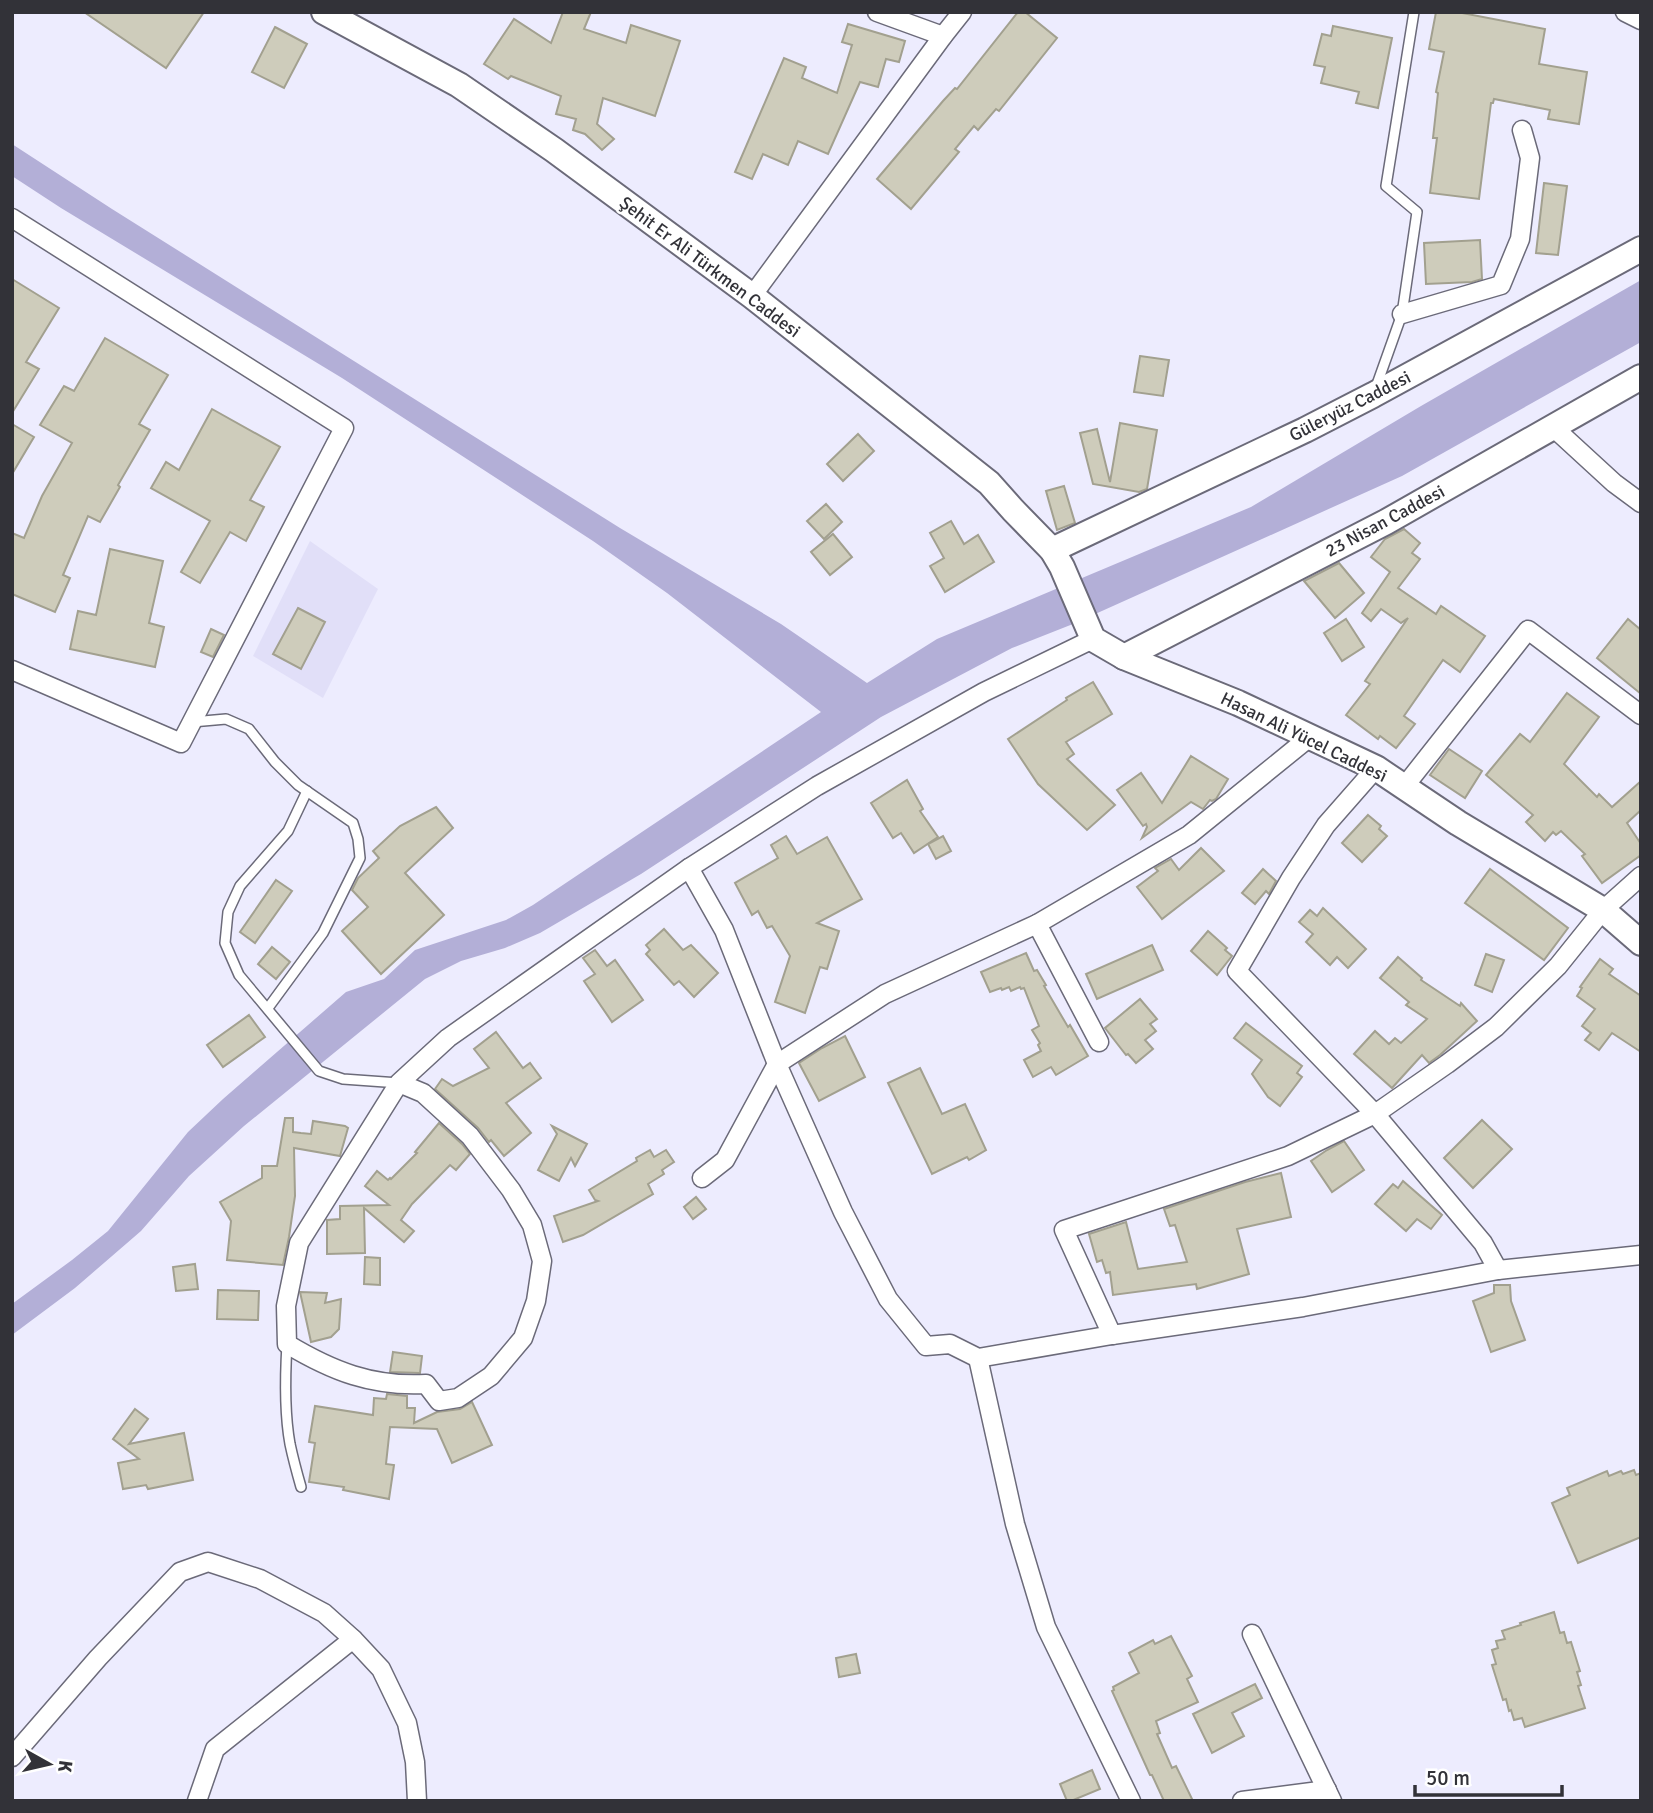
<svg xmlns="http://www.w3.org/2000/svg" width="1653" height="1813" font-family="Signika,sans-serif">
<style>
.built{fill:#e1dff8}
.water{fill:#b3afd7}
.building{fill:#ceccbb;stroke:#a2a08f;stroke-width:2}
.lines{fill:none;stroke-linecap:round;stroke-linejoin:round}
.lane-casing{stroke:#6b6a79;stroke-width:12}
.street-casing{stroke:#6b6a79;stroke-width:21}
.secondary-casing{stroke:#6b6a79;stroke-width:28}
.lane{stroke:#fff;stroke-width:9}
.street{stroke:#fff;stroke-width:18}
.secondary{stroke:#fff;stroke-width:24}
.labels{text-anchor:middle;dominant-baseline:central;stroke-width:5;stroke-linejoin:round;paint-order:stroke}
.street-label{font-size:18px;fill:#323238;stroke:#fff}
</style>
<rect width="100%" height="100%" fill="#edecfe"/>
<!-- built -->
<polygon class="built" points="310,541 378,589 323,698 253,656"/>
<!-- water -->
<polygon class="water" points="12,144 112,209 620,528 781,624 867,683 937,639 1251,507 1421,406 1641,280 1641,342 1402,476 1073,624 1012,648 881,717 641,874 540,933 505,948 461,961 425,979 244,1126 189,1176 141,1231 75,1288 12,1335 12,1304 72,1260 108,1231 188,1132 223,1099 346,992 384,979 415,950 506,920 533,905 821,712 667,593 593,541 342,378 61,208 12,176"/>
<!-- building -->
<g class="building">
<polygon points="84,12 204,12 166,68"/>
<polygon points="563,12 591,12 584,29 626,43 631,25 680,41 655,116 603,98 597,124 614,139 602,150 585,134 573,130 576,119 556,114 561,96 511,76 508,79 484,64 514,19 551,43"/>
<polygon points="1018,12 1025,12 1057,38 999,111 996,109 978,130 974,126 955,149 959,152 911,209 877,179 943,101 955,88 957,89"/>
<polygon points="1436,12 1457,12 1545,29 1539,64 1587,72 1579,124 1548,119 1550,110 1494,99 1493,103 1491,103 1479,199 1430,193 1437,138 1433,138 1438,93 1436,92 1444,52 1429,49"/>
<polygon points="848,24 905,41 899,62 886,59 878,87 860,82 828,154 798,141 788,165 763,154 752,179 735,172 784,58 806,67 802,78 837,93 852,45 842,42"/>
<polygon points="1333,26 1392,38 1378,108 1356,103 1359,92 1321,83 1325,67 1314,65 1322,34 1331,36"/>
<polygon points="275,27 307,44 284,88 252,72"/>
<polygon points="1544,183 1567,186 1558,255 1536,253"/>
<polygon points="1480,240 1482,279 1472,282 1426,284 1424,243"/>
<polygon points="12,279 59,308 26,362 39,369 12,413"/>
<polygon points="105,338 168,375 139,424 150,430 118,485 120,487 100,522 88,516 63,575 70,578 55,612 12,594 12,533 24,538 42,496 72,443 40,425 64,386 74,391"/>
<polygon points="1140,356 1169,360 1163,396 1134,392"/>
<polygon points="212,409 280,447 250,500 264,507 246,541 230,532 200,583 181,572 210,521 151,488 166,462 179,470"/>
<polygon points="1120,423 1157,430 1147,489 1139,492 1093,484 1080,433 1097,429 1110,482"/>
<polygon points="12,424 34,437 12,474"/>
<polygon points="858,434 874,451 843,481 827,464"/>
<polygon points="1064,486 1075,523 1057,530 1046,491"/>
<polygon points="826,504 842,522 824,539 807,521"/>
<polygon points="951,521 964,544 978,535 994,562 945,592 930,566 944,558 930,533"/>
<polygon points="1404,529 1420,543 1412,553 1420,559 1398,588 1436,614 1441,606 1485,636 1460,672 1443,660 1404,716 1415,724 1396,748 1380,736 1378,739 1346,715 1370,684 1365,681 1408,618 1401,623 1381,609 1371,621 1362,613 1390,572 1371,557 1385,539"/>
<polygon points="833,534 852,557 830,575 811,552"/>
<polygon points="110,549 163,561 149,623 164,627 155,667 70,649 78,611 96,615"/>
<polygon points="1339,563 1364,593 1335,618 1304,581"/>
<polygon points="298,608 325,622 301,669 273,654"/>
<polygon points="1346,619 1364,647 1342,661 1324,633"/>
<polygon points="1628,619 1641,630 1641,694 1597,658"/>
<polygon points="211,629 224,635 213,657 201,652"/>
<polygon points="1093,682 1112,714 1066,742 1074,754 1067,759 1115,805 1087,830 1038,784 1008,739 1067,700 1066,698"/>
<polygon points="1567,693 1599,717 1564,764 1597,797 1599,794 1612,807 1641,781 1641,810 1627,823 1641,844 1641,855 1602,883 1582,856 1585,854 1561,831 1556,835 1553,832 1545,841 1526,822 1533,815 1486,775 1520,734 1530,742"/>
<polygon points="1449,749 1482,771 1465,798 1430,775"/>
<polygon points="1191,756 1228,779 1216,799 1212,801 1210,800 1203,809 1191,802 1142,838 1147,827 1146,824 1143,826 1117,790 1141,773 1162,803"/>
<polygon points="907,780 923,809 920,811 938,837 914,853 901,833 893,838 871,803"/>
<polygon points="436,807 453,828 405,873 444,915 381,974 342,931 368,907 352,890 358,878 379,858 373,851 400,826"/>
<polygon points="1368,815 1381,826 1379,829 1387,836 1362,862 1342,843"/>
<polygon points="786,836 797,854 827,837 862,899 817,923 839,931 827,969 820,967 805,1013 775,1002 790,956 772,926 767,928 758,911 752,915 735,883 778,858 771,845"/>
<polygon points="943,836 951,851 936,859 928,844"/>
<polygon points="1201,848 1224,871 1162,919 1137,887 1158,871 1155,868 1171,859 1179,870"/>
<polygon points="1263,869 1276,881 1269,894 1266,891 1255,904 1242,893"/>
<polygon points="1490,869 1568,928 1544,960 1465,903"/>
<polygon points="276,880 292,891 255,943 240,932"/>
<polygon points="1323,908 1366,949 1348,968 1337,957 1330,965 1306,942 1313,934 1299,922 1310,910 1317,916"/>
<polygon points="664,929 683,950 691,945 718,973 694,997 679,981 674,985 646,954 650,950 646,945"/>
<polygon points="1208,931 1227,948 1225,950 1232,956 1217,975 1191,951"/>
<polygon points="1152,945 1163,970 1097,999 1086,974"/>
<polygon points="272,947 290,962 276,979 258,964"/>
<polygon points="595,950 607,966 615,960 643,1000 612,1022 584,981 595,974 583,958"/>
<polygon points="1026,953 1034,971 1037,970 1046,985 1044,986 1068,1027 1070,1025 1088,1056 1056,1075 1051,1067 1033,1077 1024,1060 1041,1051 1038,1045 1040,1043 1032,1030 1039,1026 1024,988 1021,989 1020,987 1011,991 1009,987 1002,990 1001,988 990,992 981,972"/>
<polygon points="1486,954 1504,960 1492,992 1475,985"/>
<polygon points="1398,957 1422,978 1421,980 1460,1006 1461,1003 1477,1021 1440,1055 1429,1063 1422,1055 1392,1088 1354,1054 1375,1031 1389,1044 1395,1038 1401,1043 1427,1019 1406,1005 1409,1002 1380,978"/>
<polygon points="1600,959 1613,969 1609,974 1641,996 1641,1052 1612,1033 1599,1050 1585,1040 1591,1033 1582,1026 1595,1009 1577,996 1582,988 1580,987"/>
<polygon points="1140,999 1157,1019 1150,1024 1156,1031 1145,1040 1153,1049 1136,1063 1128,1054 1126,1055 1105,1028"/>
<polygon points="249,1015 265,1037 223,1067 207,1045"/>
<polygon points="1246,1023 1302,1066 1297,1073 1302,1077 1280,1106 1268,1097 1252,1074 1262,1060 1234,1038"/>
<polygon points="496,1032 523,1068 530,1063 541,1078 506,1103 531,1133 504,1156 491,1140 489,1142 478,1128 435,1089 442,1079 453,1086 489,1068 474,1049"/>
<polygon points="845,1036 865,1077 819,1101 799,1063 822,1048"/>
<polygon points="920,1068 942,1114 965,1104 986,1150 969,1160 967,1157 932,1174 888,1083"/>
<polygon points="285,1118 293,1118 293,1132 301,1133 311,1134 313,1121 345,1126 348,1128 340,1156 294,1148 295,1196 289,1237 283,1265 227,1260 231,1221 220,1202 262,1178 262,1166 277,1166"/>
<polygon points="1482,1120 1512,1149 1473,1188 1444,1158"/>
<polygon points="439,1123 462,1144 470,1154 456,1170 450,1165 412,1204 401,1220 414,1231 404,1242 364,1208 365,1253 327,1254 327,1220 340,1219 340,1206 389,1205 365,1186 377,1171 388,1180 390,1178 391,1179 417,1153 415,1152"/>
<polygon points="552,1126 587,1144 575,1166 571,1158 559,1181 538,1170 557,1134"/>
<polygon points="1344,1141 1364,1170 1332,1192 1311,1161 1327,1150"/>
<polygon points="650,1150 654,1157 666,1150 674,1162 662,1170 664,1174 648,1184 653,1194 583,1235 563,1242 554,1216 598,1201 595,1200 589,1190 637,1161 636,1158"/>
<polygon points="1281,1173 1291,1217 1237,1229 1249,1274 1197,1289 1196,1284 1113,1295 1110,1272 1106,1273 1102,1260 1097,1262 1089,1234 1126,1222 1138,1269 1187,1262 1175,1225 1170,1226 1164,1209 1245,1182"/>
<polygon points="1403,1181 1442,1215 1431,1229 1417,1219 1406,1231 1375,1204 1393,1184 1398,1188"/>
<polygon points="696,1197 706,1209 693,1219 684,1207"/>
<polygon points="365,1257 380,1258 380,1285 364,1284"/>
<polygon points="195,1264 198,1289 176,1291 173,1267"/>
<polygon points="1494,1285 1510,1285 1511,1301 1525,1340 1491,1352 1473,1301 1494,1293"/>
<polygon points="218,1290 259,1291 258,1320 217,1319"/>
<polygon points="300,1292 327,1293 325,1303 341,1299 339,1329 331,1337 311,1342"/>
<polygon points="393,1352 422,1356 420,1373 390,1372"/>
<polygon points="387,1394 407,1396 407,1408 415,1408 414,1423 437,1412 460,1409 472,1402 492,1445 452,1463 437,1429 390,1427 386,1464 394,1465 389,1499 343,1490 344,1487 309,1482 315,1443 309,1442 315,1406 373,1415 374,1398 386,1399"/>
<polygon points="135,1409 148,1419 129,1444 184,1433 193,1480 148,1489 146,1485 123,1489 118,1463 139,1459 113,1439"/>
<polygon points="1634,1470 1636,1475 1641,1473 1641,1537 1578,1563 1552,1503 1570,1495 1567,1488 1607,1471 1609,1476 1621,1471 1623,1474"/>
<polygon points="1554,1612 1560,1633 1564,1632 1567,1643 1571,1642 1580,1671 1577,1672 1581,1685 1578,1686 1585,1708 1525,1727 1522,1718 1514,1720 1511,1710 1509,1711 1506,1699 1503,1700 1492,1665 1496,1664 1492,1650 1498,1648 1496,1641 1505,1639 1502,1631 1521,1625 1520,1623"/>
<polygon points="1171,1636 1192,1676 1187,1679 1198,1702 1156,1721 1160,1733 1157,1734 1172,1768 1176,1766 1193,1801 1164,1801 1152,1775 1150,1775 1112,1691 1114,1690 1113,1687 1139,1673 1129,1653 1153,1640 1155,1644"/>
<polygon points="856,1654 860,1673 839,1677 836,1658"/>
<polygon points="1255,1684 1262,1698 1232,1713 1244,1736 1212,1753 1193,1714"/>
<polygon points="1092,1770 1100,1789 1071,1801 1067,1801 1060,1784"/>
</g>
<g class="lines">
<!-- lane casing -->
<g class="lane-casing">
<g id="lane">
<polyline points="1376,387 1402,314 1417,212 1386,186 1414,12"/>
<polyline points="192,722 226,719 249,729 275,762 298,785 353,823 358,839 360,858 323,933 268,1008"/>
<polyline points="307,791 288,831 240,886 228,912 225,943 239,975 319,1071 343,1079 399,1083"/>
<path d="M287,1344C285,1377 284,1411 290,1444C293,1458 297,1473 301,1487"/>
</g>
</g>
<!-- street casing -->
<g class="street-casing">
<g id="street">
<polyline points="877,12 943,36"/>
<polyline points="1625,12 1641,20"/>
<polyline points="12,218 344,428 181,743 12,670"/>
<polyline points="752,296 943,36 962,12"/>
<polyline points="1402,314 1501,285 1520,239 1530,158 1522,130"/>
<polyline points="1553,427 1614,483 1641,503"/>
<polyline points="1376,768 1326,825 1291,878 1237,971 1375,1114 1483,1243 1498,1270"/>
<polyline points="1404,787 1528,630 1641,715"/>
<polyline points="689,868 724,930 777,1064 843,1212 888,1299 926,1346 950,1344 978,1358 1112,1335 1303,1307 1498,1270 1641,1255"/>
<polyline points="1037,924 1099,1042"/>
<path d="M399,1083L423,1093L470,1136L511,1190L532,1225L542,1261L536,1301L523,1338L491,1376L458,1398L439,1401L426,1384C372,1387 332,1371 287,1344L286,1306L299,1243L399,1083L448,1038L689,868L817,786L984,692L1093,639"/>
<polyline points="702,1178 725,1160 777,1064 885,994 1037,924 1189,835 1311,736"/>
<polyline points="1112,1335 1064,1230 1288,1156 1375,1114 1447,1064 1496,1027 1558,966 1603,910 1641,876"/>
<polyline points="978,1358 1015,1524 1046,1627 1131,1801"/>
<polyline points="1252,1634 1332,1801"/>
<polyline points="12,1757 98,1658 180,1572 208,1562 260,1579 324,1613 353,1639 381,1669 407,1723 415,1762 417,1801"/>
<polyline points="197,1801 215,1749 353,1639"/>
<polyline points="1242,1801 1327,1790"/>
</g>
</g>
<!-- secondary casing -->
<g class="secondary-casing">
<g id="secondary">
<polyline points="324,12 459,85 554,150 752,296 989,483 1013,510 1052,550 1062,567 1093,639 1124,657 1238,703 1376,768 1458,823 1603,910 1641,943"/>
<polyline points="1052,550 1305,430 1373,395 1641,249"/>
<polyline points="1124,657 1386,522 1641,377"/>
</g>
</g>
<!-- lane -->
<use href="#lane" class="lane"/>
<!-- street -->
<use href="#street" class="street"/>
<!-- secondary -->
<use href="#secondary" class="secondary"/>
</g>
<g class="labels">
<!-- street labels -->
<g class="street-label">
<text transform="translate(710 267) rotate(37)">Şehit Er Ali Türkmen Caddesi</text>
<text transform="translate(1350 406) rotate(-27)">Güleryüz Caddesi</text>
<text transform="translate(1385 521) rotate(-28)">23 Nisan Caddesi</text>
<text transform="translate(1304 737) rotate(26)">Hasan Ali Yücel Caddesi</text>
</g>
</g>
<!-- border -->
<rect width="1653" height="1813" fill="none" stroke="#323238" stroke-width="28"/>
<!-- north arrow -->
<g transform="translate(49 1764) rotate(98)" stroke="#ffffff" stroke-width="5" paint-order="stroke">
<path d="M0-5L12 26L0 18L-12 26Z" fill="#323238"/>
<text y="-10" font-size="19" font-weight="bold" text-anchor="middle" fill="#323238">K</text>
</g>
<!-- scale -->
<path d="M1415 1785v10h147v-10" fill="none" stroke="#323238" stroke-width="3.5"/>
<text x="1426" y="1785" font-size="21" fill="#323238" stroke="#ffffff" stroke-width="5" paint-order="stroke">50 m</text>
</svg>
